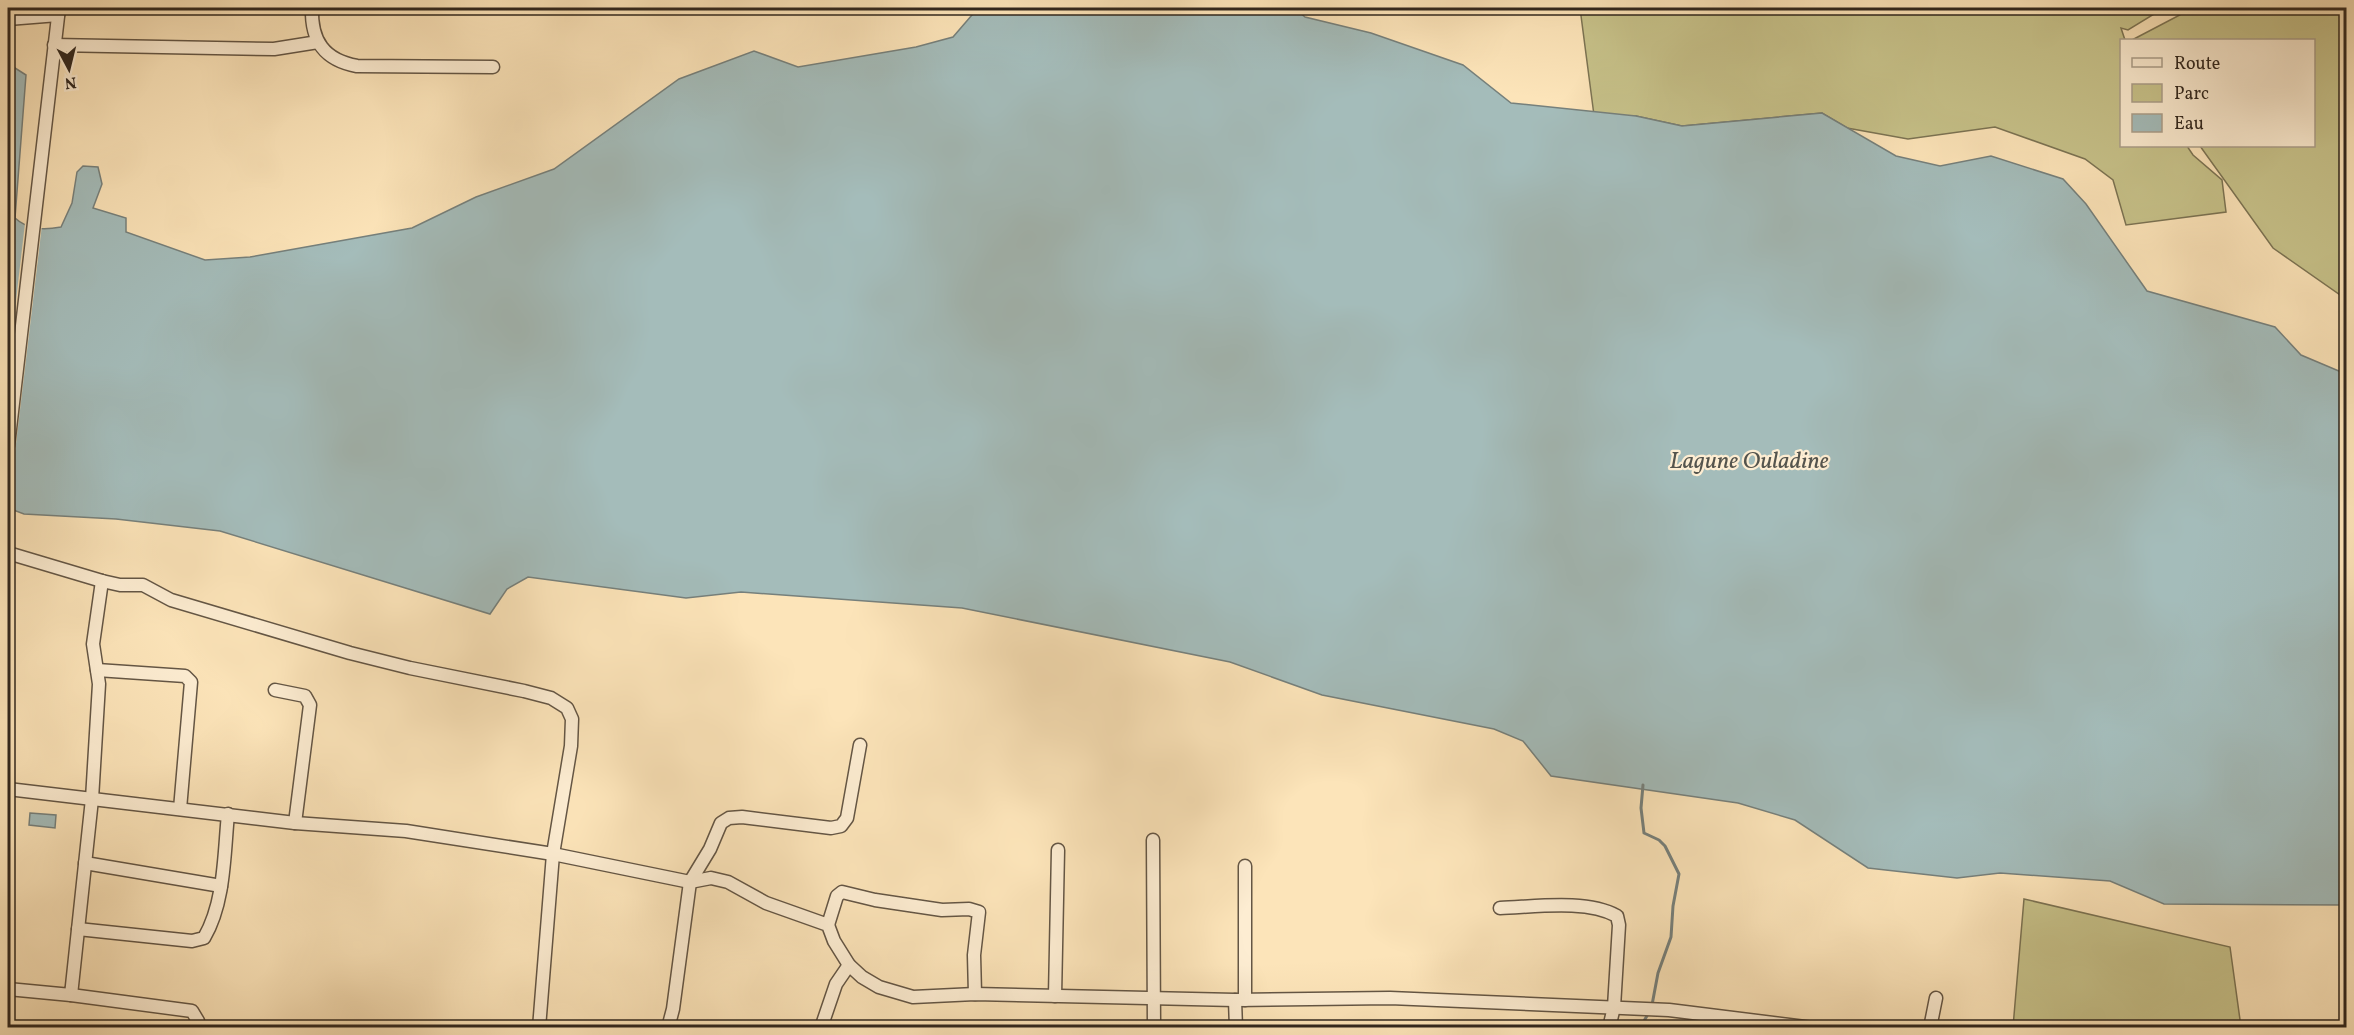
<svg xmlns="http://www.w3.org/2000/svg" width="2354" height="1035" font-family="Vollkorn,serif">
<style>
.green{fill:#c7c28a;stroke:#7c7454;stroke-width:1.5}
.water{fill:#a4bcba;stroke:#76807c;stroke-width:1.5}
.pier{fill:#fce4b9}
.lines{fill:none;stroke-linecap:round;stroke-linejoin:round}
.stream{stroke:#76807c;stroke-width:3}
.minor-casing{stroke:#645645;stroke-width:15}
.minor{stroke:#fdedd2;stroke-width:12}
.labels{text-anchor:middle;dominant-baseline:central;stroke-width:4.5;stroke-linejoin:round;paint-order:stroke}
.water-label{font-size:24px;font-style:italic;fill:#54544d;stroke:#fdedd2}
</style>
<rect width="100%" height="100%" fill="#fce4b9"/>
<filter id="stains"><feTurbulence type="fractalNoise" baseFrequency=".00333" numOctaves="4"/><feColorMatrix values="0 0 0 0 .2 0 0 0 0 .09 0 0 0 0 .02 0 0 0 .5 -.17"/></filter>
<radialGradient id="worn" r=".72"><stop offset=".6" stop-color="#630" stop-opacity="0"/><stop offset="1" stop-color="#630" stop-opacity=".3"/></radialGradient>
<!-- green -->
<g class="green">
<polygon points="1580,8 2164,8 2128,30 2121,28 2125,40 2122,40 2122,146 2187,146 2193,155 2222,180 2226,212 2126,225 2113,180 2085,159 1995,127 1908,139 1847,128 1822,113 1682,126 1636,116 1595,123"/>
<polygon points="2193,8 2346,8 2346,299 2273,248 2200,146 2314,146 2314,40 2132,40"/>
<polygon points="2024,899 2230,947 2241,1027 2013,1027"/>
</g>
<!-- water -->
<g class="water">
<path d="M978,8H1295L1305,17L1371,33L1463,65L1511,103L1636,116L1682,126L1822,113L1896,156L1940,166L1991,156L2063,179L2086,204L2147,291L2275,327L2301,355L2346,374V905L2164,904L2110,881L2000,873L1957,878L1868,868L1795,820L1738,803L1551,776L1523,741L1494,729L1322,695L1230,662L962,608L741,592L686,598L528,577L507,589L490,614L220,531L116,519L24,514L8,508V66H12L26,75L15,218C28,230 44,230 61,227L72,203L77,172L83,166L98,167L102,184L93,208L126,218V232L205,260L250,257L412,228L476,197L554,169L679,79L754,51L798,67L916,47L953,37Z"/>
<polygon points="30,813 56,815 55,828 29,825"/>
</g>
<!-- pier -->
<polygon class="pier" points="25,223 42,225 8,511 8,369"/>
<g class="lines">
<!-- stream -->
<g class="stream">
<polyline points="1643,785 1641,808 1644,833 1659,840 1665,846 1679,874 1673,906 1671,937 1658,973 1652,1005"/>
<polyline points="1640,1028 1648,1014"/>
</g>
<!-- minor casing -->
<g class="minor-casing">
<g id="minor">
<path d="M312,8C311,41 324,60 357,66L493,67"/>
<polyline points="8,19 58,15"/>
<polyline points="54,45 274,49 318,42"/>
<polyline points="8,446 59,8"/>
<polyline points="8,553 102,581 120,585 143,585 171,600 350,653 410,668 524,691 551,698 567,708 572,719 571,746 553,854 539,1028"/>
<polyline points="97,670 185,676 191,682 180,809"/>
<polyline points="275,690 305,696 310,705 295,823"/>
<polyline points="8,789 295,823 406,831 553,854 690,882 711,878 728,882 766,903 828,925 834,941 849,965 862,977 879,987 913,997 975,994 1235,1000 1390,998 1669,1010 1813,1028"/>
<polyline points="1153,840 1154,1028"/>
<polyline points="85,863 221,886"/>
<path d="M1500,908C1534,907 1586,899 1617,916L1619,925L1614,1007L1609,1028"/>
<polyline points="828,925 837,896 842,892 875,900 942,910 969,909 979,912 974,955 975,994"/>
<path d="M78,929L192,941L204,938C225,902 224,854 228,814"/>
<polyline points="8,989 71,995 92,799 99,684 93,644 102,581"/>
<polyline points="71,995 192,1011 198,1021 198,1028"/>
<polyline points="1055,996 1058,850"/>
<polyline points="1235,1000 1236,1028"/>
<polyline points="1245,1000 1245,866"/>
<polyline points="668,1028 673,1009 690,882 710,849 721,823 729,818 742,817 831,828 841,826 847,818 860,745"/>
<polyline points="821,1028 836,984 849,965"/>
<polyline points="1930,1028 1936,998"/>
</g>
</g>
<!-- minor -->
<use href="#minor" class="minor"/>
</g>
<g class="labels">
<!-- water labels -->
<g class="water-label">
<text x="1749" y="462">Lagune Ouladine</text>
</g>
</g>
<!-- margin -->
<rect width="2354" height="1035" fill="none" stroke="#fce4b9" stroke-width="30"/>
<rect x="9" y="9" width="2336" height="1017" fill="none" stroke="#31271e" stroke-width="3"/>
<rect x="15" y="15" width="2324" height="1005" fill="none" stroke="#31271e" stroke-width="1.5"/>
<!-- legend -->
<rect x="2120" y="39" width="195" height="108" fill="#fdedd2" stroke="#ab9e8a" stroke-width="1.5"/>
<rect x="2132" y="58" width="30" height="9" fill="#fdedd2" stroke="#ab9e8a" stroke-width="1.5"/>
<text x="2174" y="69" font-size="18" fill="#31271e">Route</text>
<rect x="2132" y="84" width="30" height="18" fill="#c7c28a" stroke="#ab9e8a" stroke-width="1.5"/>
<text x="2174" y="99" font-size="18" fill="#31271e">Parc</text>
<rect x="2132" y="114" width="30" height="18" fill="#a4bcba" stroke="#ab9e8a" stroke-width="1.5"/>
<text x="2174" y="129" font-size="18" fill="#31271e">Eau</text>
<!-- north arrow -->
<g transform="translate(69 69) rotate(173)" stroke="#fdedd2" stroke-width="4.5" paint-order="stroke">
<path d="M0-4.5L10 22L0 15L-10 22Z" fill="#31271e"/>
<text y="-9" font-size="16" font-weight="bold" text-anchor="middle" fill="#31271e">N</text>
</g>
<rect width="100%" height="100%" filter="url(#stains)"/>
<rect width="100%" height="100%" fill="url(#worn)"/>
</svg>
